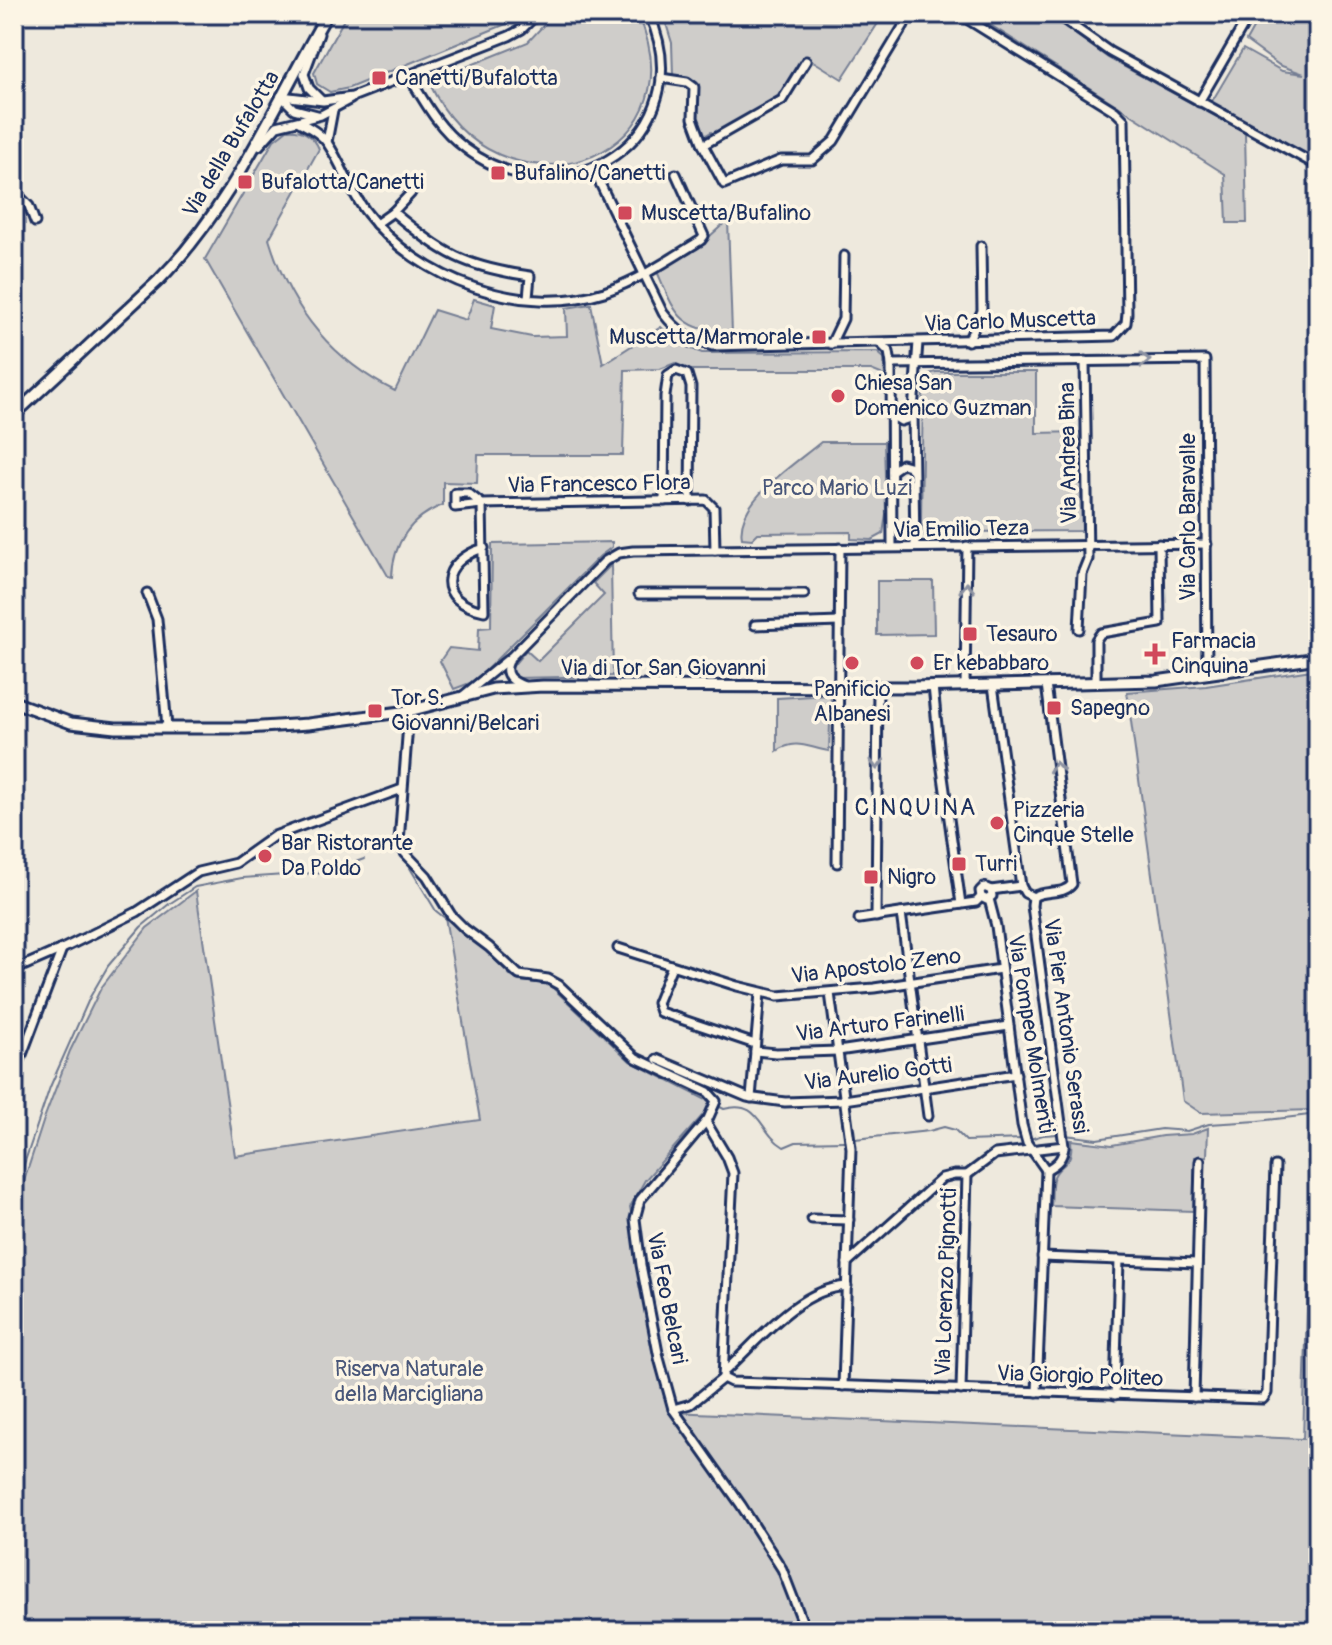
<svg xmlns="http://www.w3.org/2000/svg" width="1332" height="1645" font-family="Pangolin,sans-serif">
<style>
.green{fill:#cfcdca;stroke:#757e94;stroke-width:2}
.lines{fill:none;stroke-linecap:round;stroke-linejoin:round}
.stream{stroke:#6c778f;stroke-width:2}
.minor-casing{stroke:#1b2f5e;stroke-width:13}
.tertiary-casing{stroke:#1b2f5e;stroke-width:15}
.minor{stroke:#fcf5e5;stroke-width:7}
.tertiary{stroke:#fcf5e5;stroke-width:9}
.oneway{stroke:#8c92a2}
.poi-dot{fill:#d1495b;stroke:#fcf5e5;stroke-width:3}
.labels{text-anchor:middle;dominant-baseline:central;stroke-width:7;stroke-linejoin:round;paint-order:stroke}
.poi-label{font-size:22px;fill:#1b2f5e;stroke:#fcf5e5;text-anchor:start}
.street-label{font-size:22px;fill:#1b2f5e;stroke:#fcf5e5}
.park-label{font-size:22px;fill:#485679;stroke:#fcf5e5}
.neighbourhood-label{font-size:24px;letter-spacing:2px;fill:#1b2f5e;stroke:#fcf5e5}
</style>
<rect width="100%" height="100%" fill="#eee9dd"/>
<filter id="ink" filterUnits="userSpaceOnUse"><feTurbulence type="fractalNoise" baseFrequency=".0125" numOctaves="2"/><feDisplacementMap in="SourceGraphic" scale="16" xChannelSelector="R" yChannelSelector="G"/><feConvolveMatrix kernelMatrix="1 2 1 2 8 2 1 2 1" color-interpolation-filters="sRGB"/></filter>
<g filter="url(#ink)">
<!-- green -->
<g class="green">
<polygon points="347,14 520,14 521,15 506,24 349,88 330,92 317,84 314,73"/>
<path d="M554,14H638C705,163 496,230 429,82L528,42Z"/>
<polygon points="663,14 884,14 842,79 813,61 784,105 716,139 711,132 701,138 693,116 699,85 691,78 673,75 672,43"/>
<polygon points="973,14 1047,14 1108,58 1245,132 1247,223 1227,223 1225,174"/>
<polygon points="1261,14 1318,14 1318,161 1211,103 1243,49 1282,71 1304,74 1279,65 1246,41"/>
<path d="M287,130C302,128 314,136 319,149L269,239C290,308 330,359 395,391L434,310L466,320L474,299L495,305L491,329L532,337L567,336L566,308L591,304L603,364L661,327L679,344L702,353L877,352L884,358L885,380L881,374L871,370H689L675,363L660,369L625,370L623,455H478L477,483L443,482V505C411,517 393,543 392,577L388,576L205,259L274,140Z"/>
<path d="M728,220L732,333C678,330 676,315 656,269L691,253Z"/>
<polygon points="936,372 1036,372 1036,433 1080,432 1082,531 955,532 954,540 931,540 923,535 921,523 923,383 929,374"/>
<path d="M821,442H884L886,514L883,534L872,540L851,539V532L758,533L752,539L742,538C735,501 795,464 821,442Z"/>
<polygon points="612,542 612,547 600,556 485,671 470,683 454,689 440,661 449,648 478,651 479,628 491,627 492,544"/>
<polygon points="611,565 613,676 515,678 511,668 526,650 538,661 604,595 593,583"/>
<polygon points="877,581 933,581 934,634 877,635"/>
<polygon points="1318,669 1318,1631 14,1631 14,1212 45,1116 70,1051 101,988 147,928 196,891 235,1156 480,1120 445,917 493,953 518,978 549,981 570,998 633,1060 708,1096 711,1106 645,1180 630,1207 672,1412 1303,1439 1313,1110 1201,1113 1183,1101 1127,692 1206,686"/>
<path d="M831,695L829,751C808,748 797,738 777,751V698Z"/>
<path d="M1208,1128L1207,1156L1195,1157L1193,1211L1051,1206C1052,1198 1051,1187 1053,1179C1058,1162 1074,1168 1071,1140L1112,1145L1162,1136L1192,1134Z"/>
</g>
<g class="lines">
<!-- stream -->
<g class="stream">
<path d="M410,868L436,911L489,953L512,977L519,981L547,984L554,989L630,1061L724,1109C761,1099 758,1132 784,1147L796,1142L844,1141"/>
<polyline points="1065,1135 1097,1139 1161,1129 1187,1131 1209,1124 1258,1121 1318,1114"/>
<polyline points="855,1139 929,1131 944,1127 955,1130 966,1141 1023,1139"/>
<polyline points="1030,1139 1043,1135 1059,1134"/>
<polyline points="14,1194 50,1087 90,997 108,966 141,927 169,904 195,887 242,878 328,872 364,859"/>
</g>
<!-- minor casing -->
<g class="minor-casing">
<g id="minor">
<polyline points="1056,14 1110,52 1318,166"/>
<polyline points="319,34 304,74 309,88 321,100"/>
<path d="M409,76C425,103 439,129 465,148C565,225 704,135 649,14"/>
<polyline points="661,78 687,82 694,87 693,118 703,145 724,184 781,160 812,160 834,141 904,25"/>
<polyline points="281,96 323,101 352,97 509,36 522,29 537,14"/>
<polyline points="281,96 294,109 317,115"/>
<polyline points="1199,102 1250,14"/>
<path d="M299,122C309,127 322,134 328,144C343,166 350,192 367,213C418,280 522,318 604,292C639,280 669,260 701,240L704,236L676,174"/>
<polyline points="327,142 333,110"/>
<polyline points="703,145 782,100 806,61"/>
<polyline points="259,146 277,126 321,115 351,99"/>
<path d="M593,169L663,313C677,331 689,339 712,346L1114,336L1126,323L1127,313L1124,120L1115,111L959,14"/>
<polyline points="14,191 29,206 35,222"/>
<path d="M393,212C443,254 465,267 530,276L528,298"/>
<polyline points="376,224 393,212 411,193"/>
<polyline points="968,341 982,311 981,246"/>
<polyline points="880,343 889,352 891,364 892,547"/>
<polyline points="831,344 843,319 844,256"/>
<polyline points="891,364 1205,360 1207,674"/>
<polyline points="893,416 901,421 913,417"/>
<polyline points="892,471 902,464 909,466 913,470"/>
<polyline points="664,501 665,396 668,375 676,370 687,374 691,387 690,501"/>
<polyline points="915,547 913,412 918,342"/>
<path d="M484,548C440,561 434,601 484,611L482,504L468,493H455V507L482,504L706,500L714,508L715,550"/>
<polyline points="147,593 157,619 167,727"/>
<polyline points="639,594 804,594"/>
<polyline points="755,625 839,622"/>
<polyline points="1079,629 1082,574 1088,559 1085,361"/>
<path d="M509,661C502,675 512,681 524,686"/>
<polyline points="1096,682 1096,640 1101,633 1160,623 1159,544"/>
<polyline points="993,685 1021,886 1025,893 1033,897"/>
<polyline points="933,686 940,755 961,904"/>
<polyline points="965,686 967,546"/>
<polyline points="464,695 512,656 605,561 619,553 633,551 1207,544"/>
<polyline points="409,711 399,842 405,853 427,876 451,915 465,929 489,947 519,975 548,979 559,985 636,1058 708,1092 716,1101 708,1119 640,1200 635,1219 641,1265 659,1358 673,1409 741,1505 782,1569 806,1631"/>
<polyline points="837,863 840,548"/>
<polyline points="981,897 980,891 984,887 991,890 1021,886"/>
<path d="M1033,897L1032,906L1064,1146C1063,1159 1057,1164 1046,1170"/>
<path d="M1033,897C1045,889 1063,896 1072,884L1046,684"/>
<polyline points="989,899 996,926 1022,1125 1027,1143 1046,1170"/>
<polyline points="901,913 928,1116"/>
<polyline points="876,917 878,686"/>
<polyline points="859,919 976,902 981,897 987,900 992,896 991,890"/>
<polyline points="618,948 737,986 778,996 874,988 1001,969"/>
<polyline points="672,966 657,1003 660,1012 755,1044"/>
<polyline points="14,970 62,949 137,912 198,872 236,863 274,836 402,789"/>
<polyline points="830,993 851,1148 843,1386"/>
<polyline points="755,1051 776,1053 838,1051 1009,1026"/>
<polyline points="657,1059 747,1097 785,1102 844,1100 1016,1074"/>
<polyline points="14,1076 62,949"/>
<polyline points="751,1098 760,993"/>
<polyline points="706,1122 727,1157 733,1173 723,1378"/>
<polyline points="812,1219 849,1220"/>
<polyline points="1042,1257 1197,1263"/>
<polyline points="847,1263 942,1178 954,1175 967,1175 995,1154 1064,1146"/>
<path d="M724,1372C758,1341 798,1289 847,1286"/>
<polyline points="723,1378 731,1382 1263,1399 1267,1393 1275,1166"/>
<polyline points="961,1390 967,1175"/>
<polyline points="1037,1392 1046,1170"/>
<polyline points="1115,1395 1119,1260"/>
<polyline points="1194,1397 1200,1161"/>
<polyline points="673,1409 691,1404 723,1378"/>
</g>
</g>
<!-- tertiary casing -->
<g class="tertiary-casing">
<g id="tertiary">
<path d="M14,415L159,280C233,205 275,104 327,14"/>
<polyline points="14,702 71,723 116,728 246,728 308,724 409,711 493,689 543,686 911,687 1156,681 1318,658"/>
</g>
</g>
<!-- minor -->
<use href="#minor" class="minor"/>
<!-- tertiary -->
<use href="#tertiary" class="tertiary"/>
</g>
<!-- one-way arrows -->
<defs><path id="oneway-chevron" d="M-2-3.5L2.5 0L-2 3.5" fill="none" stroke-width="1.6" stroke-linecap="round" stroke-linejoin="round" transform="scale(2)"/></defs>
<g class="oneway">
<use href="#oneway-chevron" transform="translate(1145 360)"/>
<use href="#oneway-chevron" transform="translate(967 588) rotate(-90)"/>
<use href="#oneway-chevron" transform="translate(877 764) rotate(90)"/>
<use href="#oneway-chevron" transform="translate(1056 767) rotate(-97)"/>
</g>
</g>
<!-- markers -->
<g class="poi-dot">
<rect x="371" y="70" width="16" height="16" rx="4"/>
<rect x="490" y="165" width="16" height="16" rx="4"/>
<rect x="237" y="174" width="16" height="16" rx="4"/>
<rect x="617" y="205" width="16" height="16" rx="4"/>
<rect x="811" y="329" width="16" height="16" rx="4"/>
<circle cx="838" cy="396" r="8"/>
<rect x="962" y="626" width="16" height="16" rx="4"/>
<path d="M1151 642h8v8h8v8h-8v8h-8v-8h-8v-8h8z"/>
<circle cx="852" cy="663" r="8"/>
<circle cx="917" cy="663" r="8"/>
<rect x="1046" y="700" width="16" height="16" rx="4"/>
<rect x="367" y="703" width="16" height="16" rx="4"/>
<circle cx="997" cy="823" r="8"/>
<circle cx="265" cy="856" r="8"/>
<rect x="951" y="856" width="16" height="16" rx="4"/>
<rect x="863" y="869" width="16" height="16" rx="4"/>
</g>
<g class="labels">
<!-- poi labels -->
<g class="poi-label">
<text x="395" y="78">Canetti/Bufalotta</text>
<text x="514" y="173">Bufalino/Canetti</text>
<text x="261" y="182">Bufalotta/Canetti</text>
<text x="641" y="213">Muscetta/Bufalino</text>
<text x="803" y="337" text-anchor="end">Muscetta/Marmorale</text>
<text x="854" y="383">Chiesa San<tspan x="854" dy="25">Domenico Guzman</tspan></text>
<text x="986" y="634">Tesauro</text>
<text x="1171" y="641">Farmacia<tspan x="1171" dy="25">Cinquina</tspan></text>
<text x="933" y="663">Er kebabbaro</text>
<text x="852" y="689" text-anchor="middle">Panificio<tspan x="852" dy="25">Albanesi</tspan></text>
<text x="391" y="698">Tor S.<tspan x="391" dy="25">Giovanni/Belcari</tspan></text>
<text x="1070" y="708">Sapegno</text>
<text x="1013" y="810">Pizzeria<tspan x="1013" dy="25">Cinque Stelle</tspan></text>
<text x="281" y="843">Bar Ristorante<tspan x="281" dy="25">Da Poldo</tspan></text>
<text x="975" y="864">Turri</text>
<text x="887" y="877">Nigro</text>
</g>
<!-- street labels -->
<g class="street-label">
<text transform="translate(231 144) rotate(-59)">Via della Bufalotta</text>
<text transform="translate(1010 321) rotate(-2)">Via Carlo Muscetta</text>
<text transform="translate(1068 453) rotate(-91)">Via Andrea Bina</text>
<text transform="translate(599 484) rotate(-1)">Via Francesco Flora</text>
<text transform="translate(1188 517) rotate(-90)">Via Carlo Baravalle</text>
<text transform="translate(961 529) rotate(-1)">Via Emilio Teza</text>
<text x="663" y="668">Via di Tor San Giovanni</text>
<text transform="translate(876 966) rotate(-7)">Via Apostolo Zeno</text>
<text transform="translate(880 1024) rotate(-7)">Via Arturo Farinelli</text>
<text transform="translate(1066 1026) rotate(82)">Via Pier Antonio Serassi</text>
<text transform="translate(1031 1034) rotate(81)">Via Pompeo Molmenti</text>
<text transform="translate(878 1074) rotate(-7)">Via Aurelio Gotti</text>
<text transform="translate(946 1282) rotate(-88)">Via Lorenzo Pignotti</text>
<text transform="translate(667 1298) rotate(79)">Via Feo Belcari</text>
<text transform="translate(1080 1376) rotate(2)">Via Giorgio Politeo</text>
</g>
<!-- park labels -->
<g class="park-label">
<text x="837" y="488">Parco Mario Luzi</text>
<text x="409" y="1369">Riserva Naturale<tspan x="409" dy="25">della Marcigliana</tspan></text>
</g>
<!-- neighbourhood labels -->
<g class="neighbourhood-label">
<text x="916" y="807">CINQUINA</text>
</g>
</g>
<!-- margin -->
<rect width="1332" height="1645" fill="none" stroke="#fcf5e5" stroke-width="48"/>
<rect x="24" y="24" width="1284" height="1597" fill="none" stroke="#1b2f5e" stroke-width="3" filter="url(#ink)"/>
</svg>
